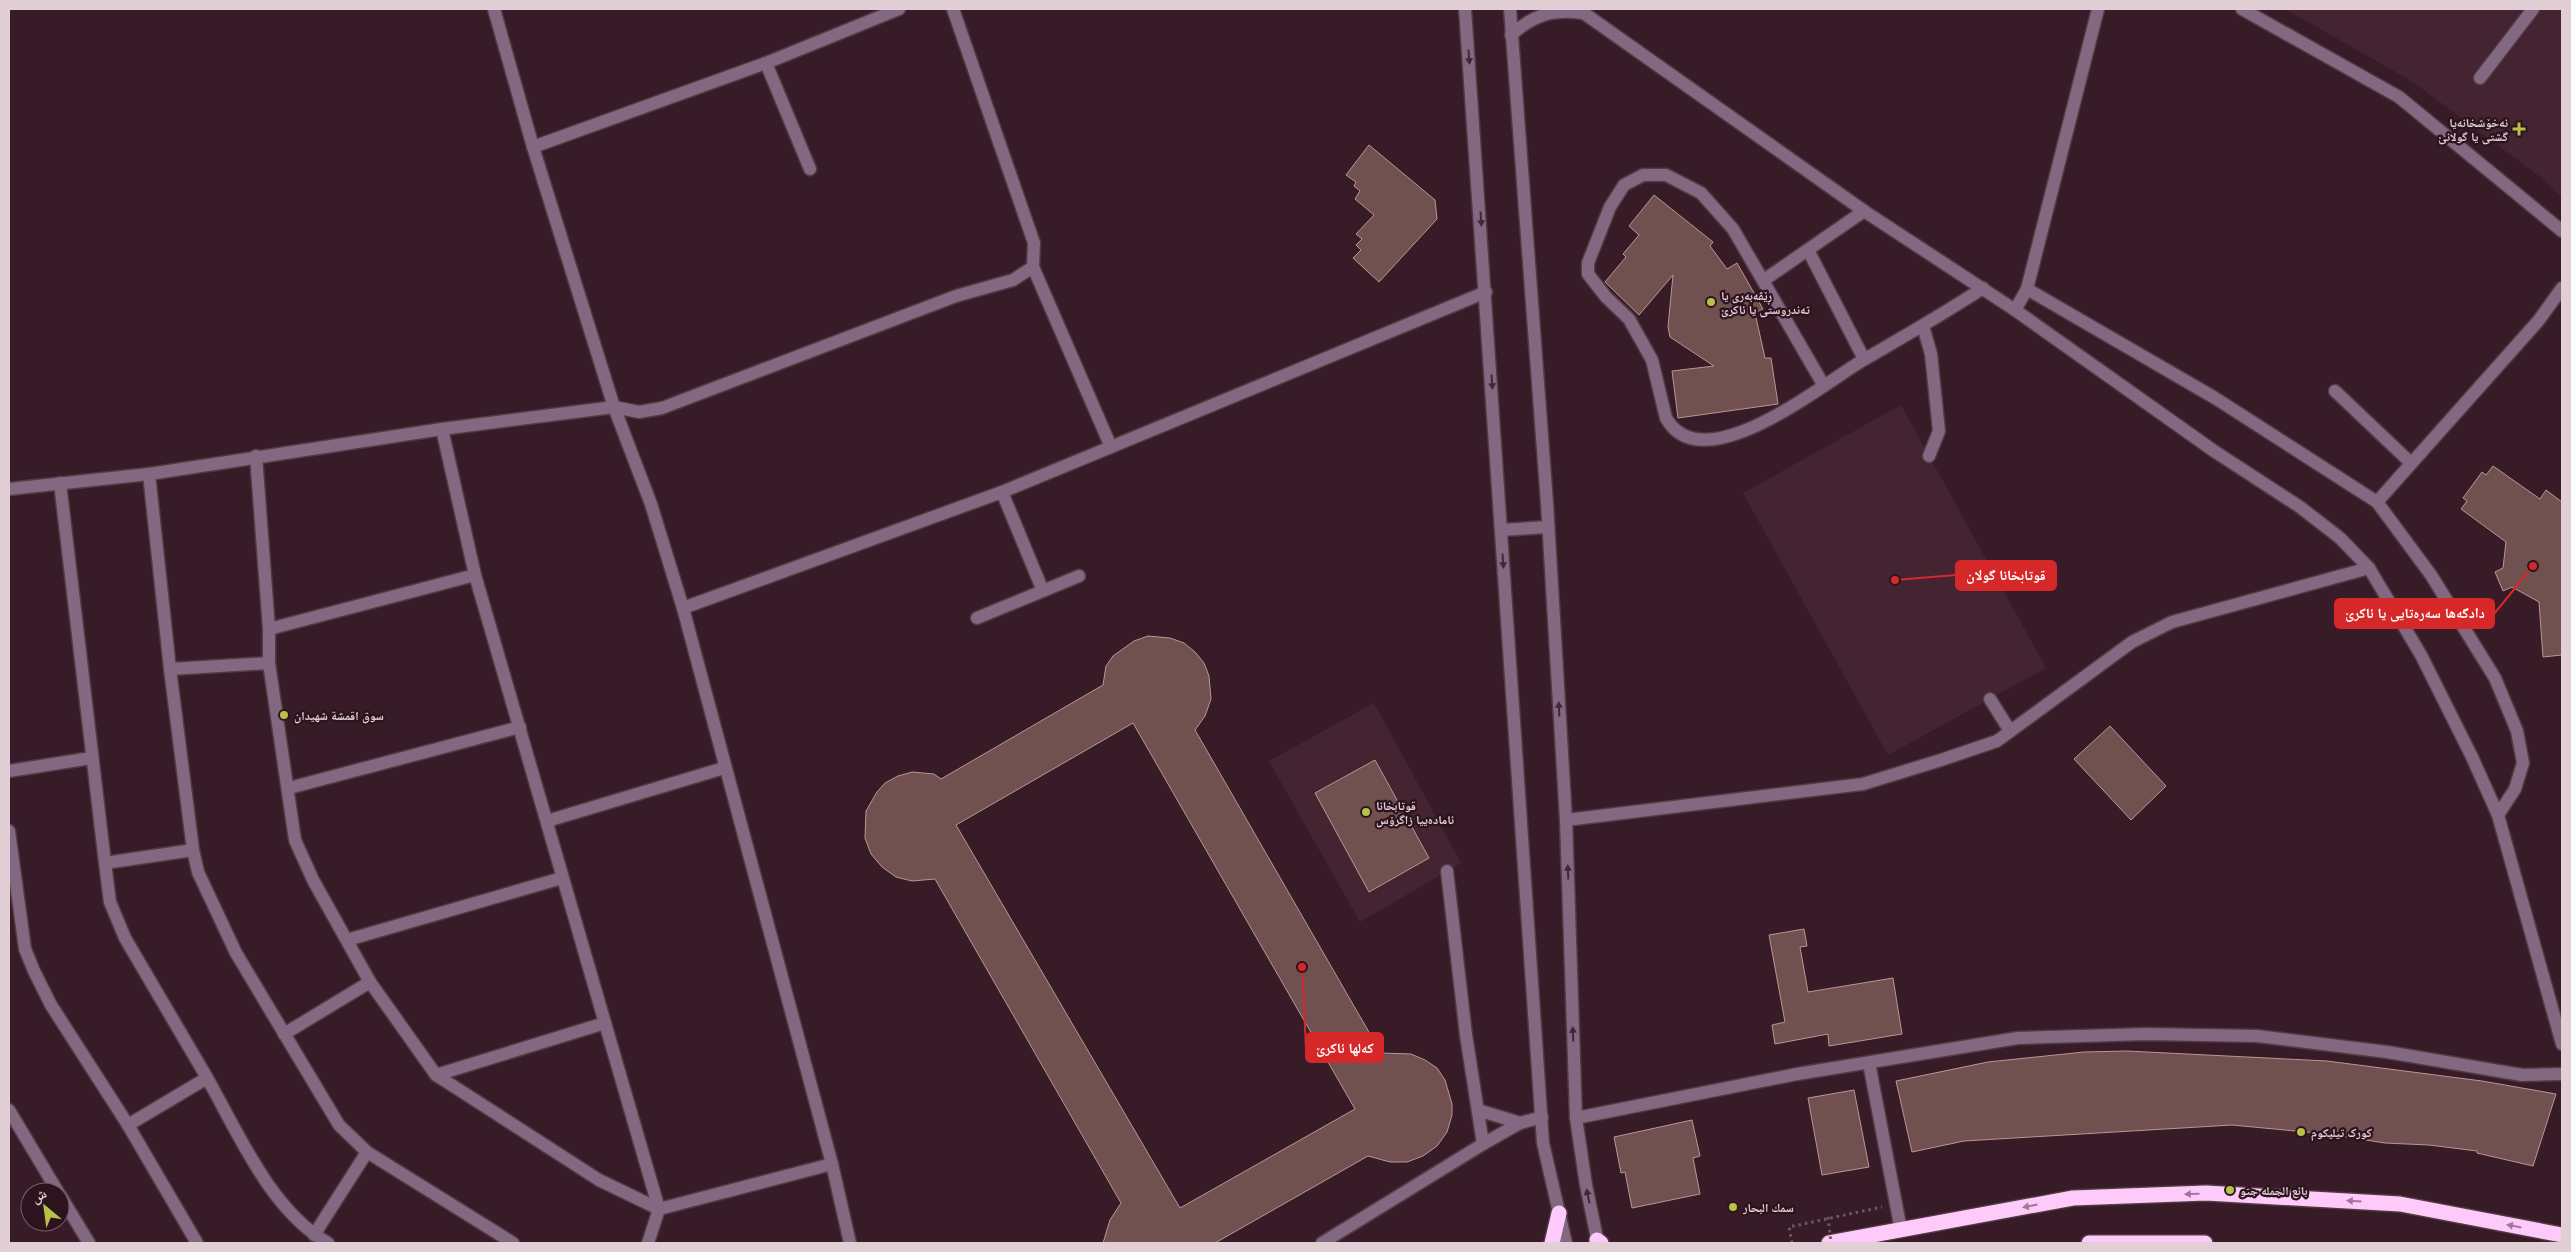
<svg xmlns="http://www.w3.org/2000/svg" width="2571" height="1252" font-family="'PT Serif','Noto Naskh Arabic',serif">
<style>
.built{fill:#452432}
.building{fill:#715050;stroke:#bb9696;fill-rule:evenodd}
.lines{fill:none;stroke-linecap:round;stroke-linejoin:round}
.minor-casing{stroke:#523944;stroke-width:15}
.highway-casing{stroke:#523944;stroke-width:18}
.path{stroke:#705862;stroke-width:3;stroke-dasharray:2.5 4;stroke-linecap:butt}
.minor{stroke:#826880;stroke-width:12}
.highway{stroke:#fecaf9;stroke-width:15}
.path-bridge{stroke:#705862;stroke-width:3;stroke-dasharray:2.5 4;stroke-linecap:butt}
.oneway{fill:#422836}
.oneway2{fill:#a07896}
.poi-dot{fill:#b7c147;stroke:#2c131e;stroke-width:2}
.labels{text-anchor:middle;dominant-baseline:central;stroke-width:4.5;stroke-linejoin:round;paint-order:stroke}
.poi-label{font-size:12px;font-weight:bold;fill:#e2cfd6;stroke:#2c131e;text-anchor:start}
.leader{fill:none;stroke:#d62828;stroke-width:2}
.callout-dot{fill:#d62828;stroke:#2c131e;stroke-width:2}
.callout{fill:#d62828;stroke:#d62828;stroke-width:2}
.callout-label{font-size:14px;text-anchor:middle;font-weight:bold;fill:#fff}
</style>
<rect width="100%" height="100%" fill="#371c28"/>
<!-- built -->
<g class="built">
<polygon points="2285,9 2562,9 2562,197 2539,176 2413,82"/>
<polygon points="1901,405 2046,668 1888,755 1743,493"/>
<polygon points="1374,703 1461,863 1360,922 1269,761"/>
</g>
<!-- building -->
<g class="building">
<polygon points="1369,145 1435,200 1437,219 1379,282 1353,258 1361,250 1356,245 1362,239 1356,234 1374,215 1355,199 1360,191 1354,186 1356,182 1346,175"/>
<polygon points="1654,195 1713,242 1710,246 1727,269 1737,263 1763,309 1755,313 1765,358 1771,358 1778,404 1678,418 1672,371 1714,366 1670,337 1668,327 1673,275 1639,315 1605,282 1626,257 1623,254 1639,235 1629,226"/>
<polygon points="2493,466 2540,499 2546,490 2562,502 2562,655 2543,657 2539,602 2512,587 2503,591 2495,572 2503,568 2506,542 2461,509 2467,501 2463,498 2482,472 2486,475"/>
<path d="M1148,636L1170,638L1184,643L1195,652L1204,663L1209,676L1211,699L1205,716L1195,730L1381,1053L1411,1054L1425,1060L1437,1068L1445,1080L1452,1104V1115L1447,1132L1437,1146L1423,1156L1407,1162H1390L1368,1156L1215,1243H1103L1110,1220L1121,1203L935,879L912,881L896,877L882,867L871,854L865,838L866,811L877,792L885,783L898,776L912,772L934,774L941,779L1103,685L1106,666L1113,656L1134,641ZM1133,723L1355,1109L1180,1208L956,825Z"/>
<polygon points="2110,726 2166,786 2131,820 2074,759"/>
<polygon points="1375,760 1429,858 1369,892 1315,793"/>
<polygon points="1804,929 1807,946 1800,947 1808,992 1893,978 1902,1034 1829,1046 1828,1034 1775,1044 1772,1025 1785,1022 1769,935"/>
<polygon points="2127,1051 2327,1061 2482,1081 2556,1094 2533,1166 2477,1153 2477,1151 2429,1145 2385,1143 2327,1134 2232,1125 1964,1141 1912,1152 1896,1081 1988,1062 2084,1052"/>
<polygon points="1854,1090 1869,1167 1822,1175 1808,1098"/>
<polygon points="1692,1120 1700,1156 1693,1158 1700,1194 1632,1208 1625,1172 1621,1173 1614,1137"/>
</g>
<g class="lines">
<!-- minor casing -->
<g class="minor-casing">
<g id="minor">
<polyline points="494,9 533,147 614,407 651,504 683,608 832,1164 850,1243"/>
<polyline points="1465,9 1543,1143 1566,1243"/>
<polyline points="1510,9 1547,503 1566,820 1576,1118 1586,1185 1598,1243"/>
<polyline points="1578,9 1864,211 2015,310 2214,451 2300,507 2340,538 2369,568 2421,655 2472,757 2498,815 2562,1044"/>
<polyline points="2242,9 2399,97 2562,231"/>
<path d="M1511,35C1533,15 1553,9 1582,13"/>
<polyline points="766,63 810,169"/>
<polyline points="2480,78 2533,9"/>
<polyline points="533,147 766,63 899,9"/>
<polyline points="1808,250 1864,359"/>
<polyline points="1033,267 1111,447"/>
<polyline points="1764,280 1864,211"/>
<polyline points="2027,289 2215,398 2377,502 2431,575 2495,678 2517,731 2523,763 2515,789 2498,815"/>
<polyline points="2015,310 2027,289 2098,9"/>
<polyline points="1923,326 1931,354 1939,431 1929,456"/>
<path d="M1824,386L1733,229L1701,193L1666,175H1643L1624,185L1610,207L1588,263V274L1606,297L1629,319L1652,360L1666,418C1703,484 1826,381 1865,359C1905,336 1945,313 1983,288"/>
<polyline points="2335,391 2411,463"/>
<polyline points="442,429 475,575 659,1209 648,1243"/>
<polyline points="256,456 269,629 269,663 295,840 313,880 370,982 436,1075 599,1180 659,1209 832,1164"/>
<polyline points="149,474 170,669 193,850 198,872 236,953 339,1125 367,1152 513,1243"/>
<path d="M60,483L105,863L110,902L125,938C152,984 179,1030 206,1076C238,1132 270,1210 328,1243"/>
<polyline points="9,489 149,474 442,429 614,407 639,412 662,408 956,296 1013,280 1033,267 1034,243 953,9"/>
<polyline points="1002,492 1043,591"/>
<polyline points="2377,502 2539,320 2562,288"/>
<polyline points="1501,530 1548,527"/>
<polyline points="683,608 1002,492 1486,292"/>
<polyline points="977,618 1079,576"/>
<polyline points="269,629 475,575"/>
<polyline points="170,669 269,663"/>
<polyline points="1990,699 2010,731"/>
<polyline points="9,771 91,758"/>
<polyline points="289,788 520,727"/>
<polyline points="1566,820 1863,784 1941,760 1997,741 2132,642 2172,622 2369,568"/>
<polyline points="547,821 724,768"/>
<polyline points="9,831 25,949 34,971 51,1005 128,1125 197,1243"/>
<polyline points="105,863 193,850"/>
<polyline points="1447,871 1466,1035 1483,1144"/>
<polyline points="347,940 562,878"/>
<polyline points="284,1034 370,982"/>
<polyline points="1869,1063 1901,1230"/>
<polyline points="436,1075 605,1023"/>
<polyline points="9,1110 58,1192"/>
<polyline points="1478,1110 1520,1123"/>
<polyline points="1576,1118 1797,1074 2018,1038 2147,1034 2257,1036 2387,1052 2522,1075 2562,1074"/>
<polyline points="128,1125 207,1078"/>
<polyline points="60,1195 89,1243"/>
<polyline points="314,1235 367,1152"/>
<polyline points="1322,1243 1483,1144 1520,1123 1542,1117"/>
</g>
</g>
<!-- highway casing -->
<g class="highway-casing">
<g id="highway">
<polyline points="1597,1240 1601,1243"/>
<polyline points="1552,1243 1559,1213"/>
<polyline points="1829,1243 2073,1198 2206,1193 2400,1204 2562,1235"/>
<polyline points="2089,1243 2205,1243"/>
</g>
</g>
<!-- path -->
<polyline class="path" points="1792,1243 1789,1227 1882,1207"/>
<!-- minor -->
<use href="#minor" class="minor"/>
<!-- highway -->
<use href="#highway" class="highway"/>
<!-- path-bridge -->
<polyline class="path-bridge" points="1828,1217 1831,1243"/>
</g>
<!-- one-way arrows -->
<defs><path id="oneway-solid" d="M-6-.8H1V-3.2L6.5 0L1 3.2V.8H-6Z" transform="scale(1.25)"/></defs>
<g class="oneway">
<use href="#oneway-solid" transform="translate(1469 57) rotate(86)"/>
<use href="#oneway-solid" transform="translate(1481 219) rotate(86)"/>
<use href="#oneway-solid" transform="translate(1492 382) rotate(86)"/>
<use href="#oneway-solid" transform="translate(1503 561) rotate(86)"/>
<use href="#oneway-solid" transform="translate(1559 709) rotate(-93)"/>
<use href="#oneway-solid" transform="translate(1568 872) rotate(-92)"/>
<use href="#oneway-solid" transform="translate(1573 1034) rotate(-92)"/>
<use href="#oneway-solid" transform="translate(1588 1196) rotate(-102)"/>
</g>
<g class="oneway2">
<use href="#oneway-solid" transform="translate(2192 1194) rotate(178)"/>
<use href="#oneway-solid" transform="translate(2354 1201) rotate(-177)"/>
<use href="#oneway-solid" transform="translate(2030 1206) rotate(169)"/>
<use href="#oneway-solid" transform="translate(2514 1226) rotate(-169)"/>
</g>
<!-- markers -->
<g class="poi-dot">
<path d="M2516.5 121.5h5v5h5v5h-5v5h-5v-5h-5v-5h5z"/>
<circle cx="1711" cy="302" r="5"/>
<circle cx="284" cy="715" r="5"/>
<circle cx="1366" cy="812" r="5"/>
<circle cx="2301" cy="1132" r="5"/>
<circle cx="2230" cy="1190" r="5"/>
<circle cx="1733" cy="1207" r="5"/>
</g>
<g class="labels">
<!-- poi labels -->
<g class="poi-label">
<text x="2508" y="122" text-anchor="end">نەخۆشخانەیا<tspan x="2508" dy="14">گشتی یا گولانێ</tspan></text>
<text x="1721" y="295">ڕێڤەبەری یا<tspan x="1721" dy="14">تەندروستی یا ئاکرێ</tspan></text>
<text x="294" y="715">سوق اقمشة شهيدان</text>
<text x="1376" y="805">قوتابخانا<tspan x="1376" dy="14">ئامادەییا زاگرۆس</tspan></text>
<text x="2311" y="1132">کورک تيليكوم</text>
<text x="2240" y="1190">بائع الجملە جتو</text>
<text x="1743" y="1207">سمك البحار</text>
</g>
</g>
<!-- callouts -->
<path class="leader" d="M1895 580L1956 575M2533 566L2494 614M1302 967L1306 1048"/>
<g class="callout-dot">
<circle cx="1895" cy="580" r="5"/>
<circle cx="2533" cy="566" r="5"/>
<circle cx="1302" cy="967" r="5"/>
</g>
<g class="callout">
<rect x="1956" y="561" width="100" height="29" rx="5"/>
<rect x="2335" y="599" width="159" height="29" rx="5"/>
<rect x="1306" y="1033" width="77" height="29" rx="5"/>
</g>
<g class="callout-label">
<text x="2006" y="580">قوتابخانا گولان</text>
<text x="2415" y="618">دادگەها سەرەتایی یا ئاکرێ</text>
<text x="1345" y="1053">کەلها ئاکرێ</text>
</g>
<!-- border -->
<rect width="2571" height="1252" fill="none" stroke="#e2cfd6" stroke-width="20"/>
<!-- north arrow -->
<g transform="translate(45 1207) rotate(331)"><circle r="24" fill="#2c131e" stroke="#755e68"/>
<path d="M0-4L9 19L0 12L-9 19Z" fill="#b7c147"/>
<text y="-8" font-size="14" font-weight="bold" text-anchor="middle" fill="#e2cfd6">ش</text>
</g>
</svg>
